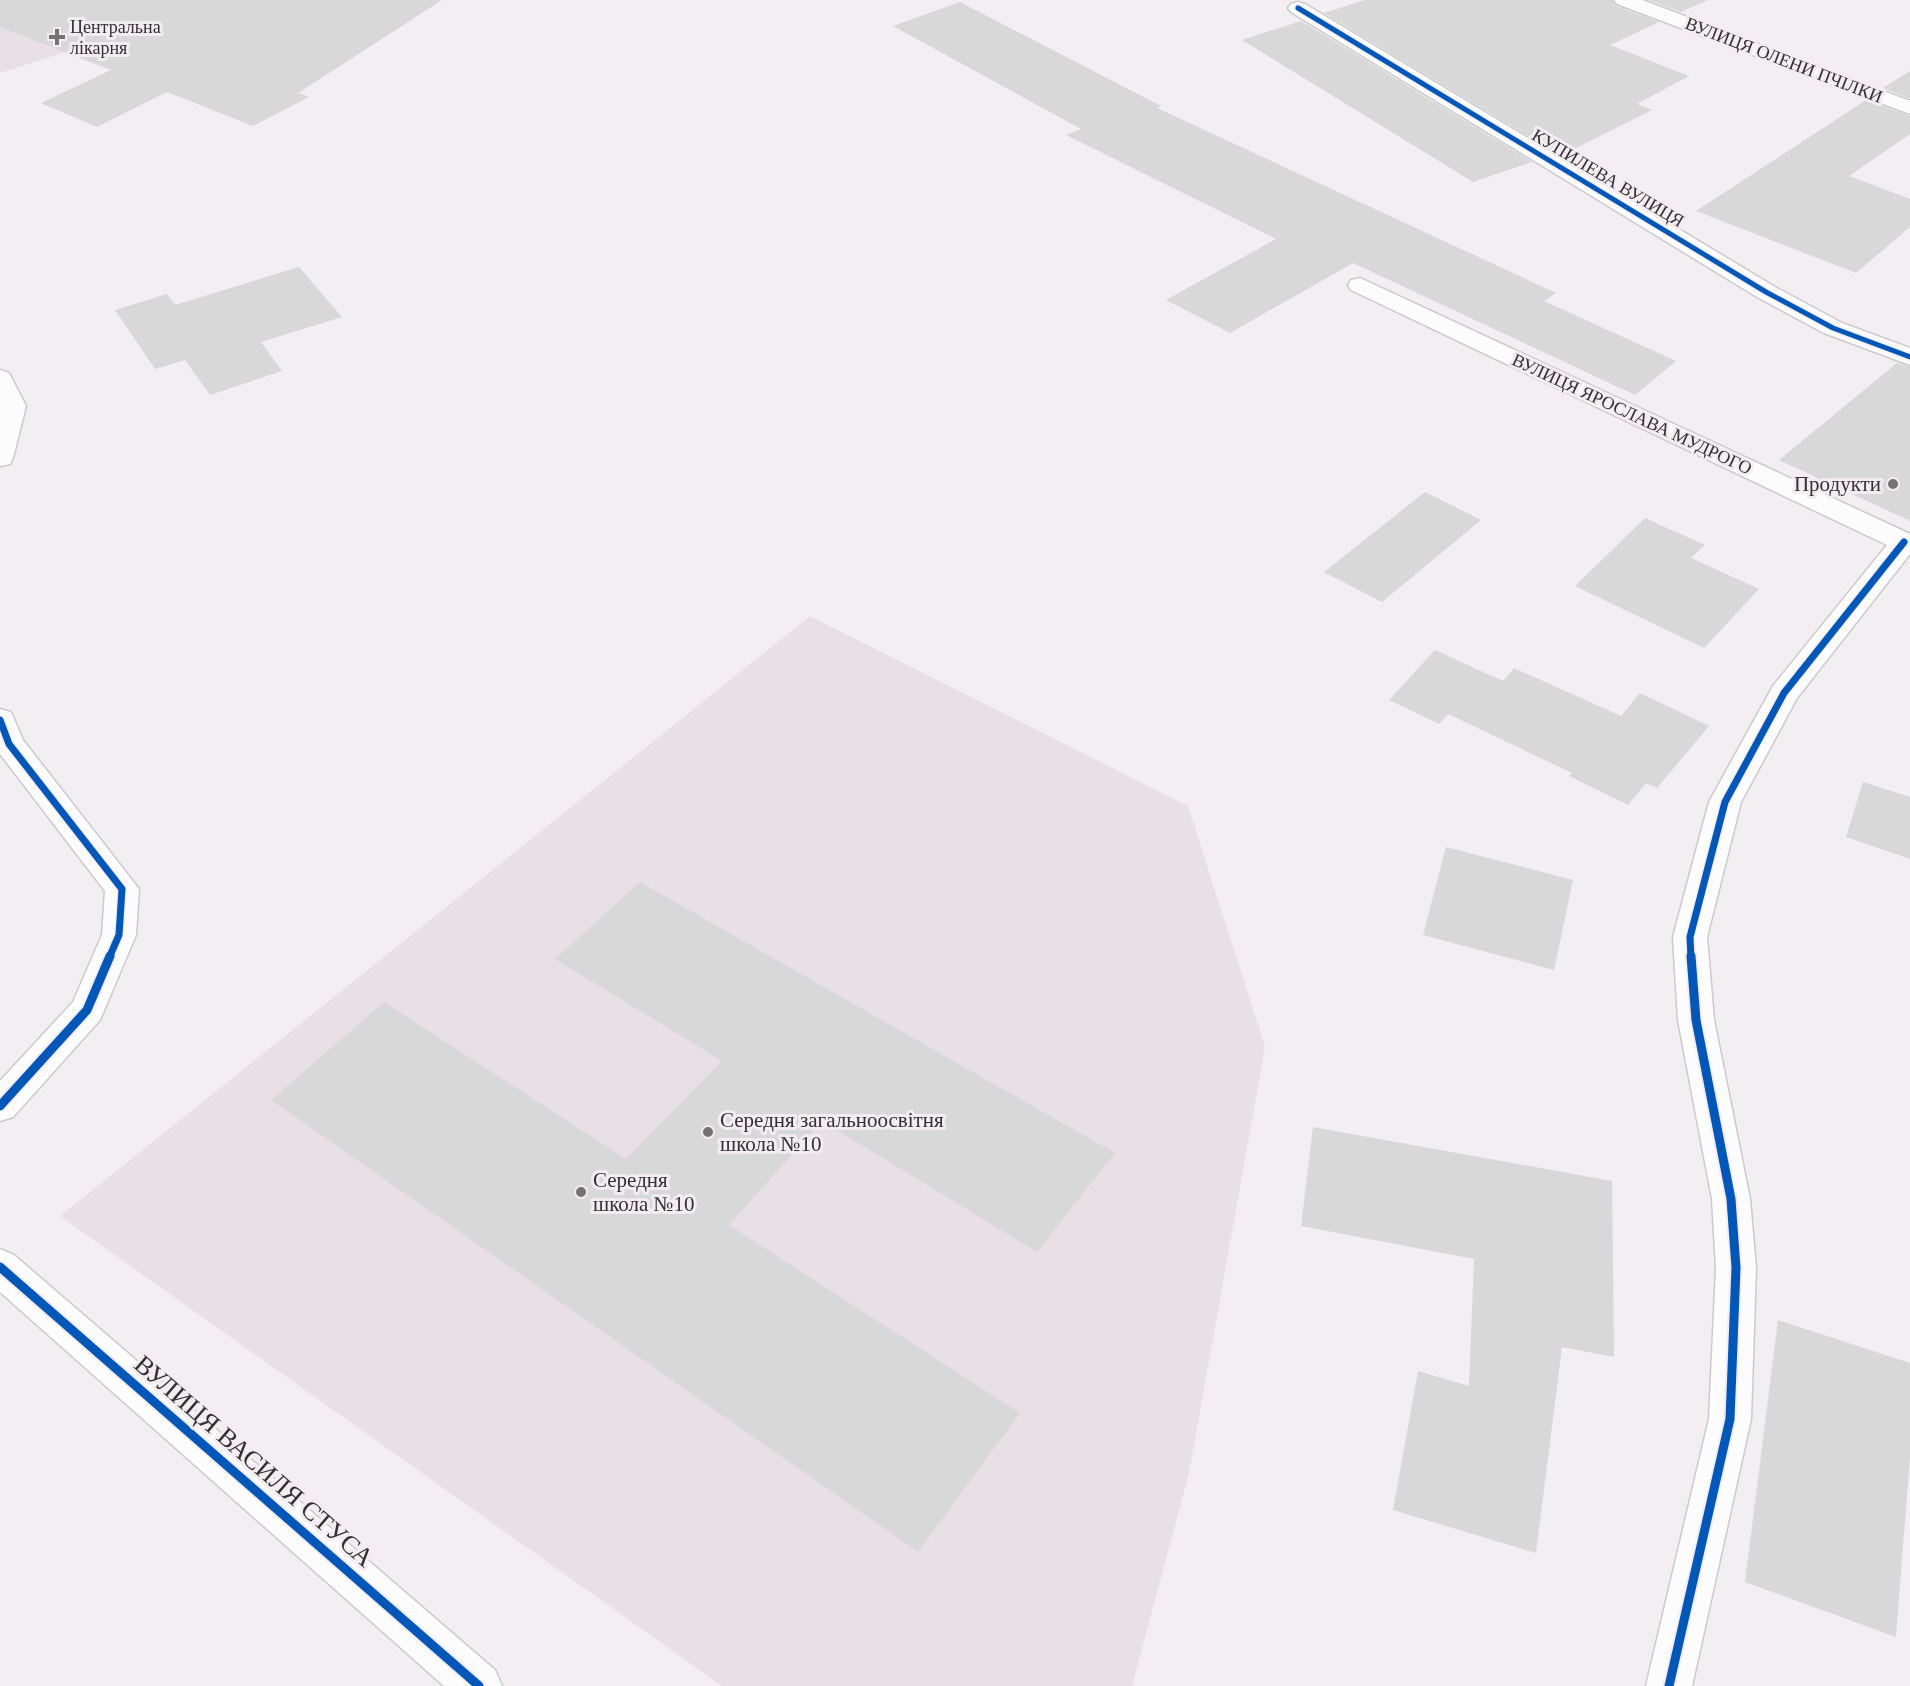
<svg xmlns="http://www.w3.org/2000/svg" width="1910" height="1686" font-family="'Times New Roman',serif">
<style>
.built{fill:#e8e0e6}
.building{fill:#d8d8d9}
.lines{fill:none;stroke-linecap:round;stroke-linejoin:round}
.minor-casing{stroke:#cccacc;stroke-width:3}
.minor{fill:#fdfcfd;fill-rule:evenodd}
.cycleway-far2-casing{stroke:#f3edf2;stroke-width:8}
.cycleway-far1-casing{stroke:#f3edf2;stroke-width:10}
.cycleway-casing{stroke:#f3edf2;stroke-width:13}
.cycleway-far2{stroke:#0057b8;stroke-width:5}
.cycleway-far1{stroke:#0057b8;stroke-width:7}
.cycleway{stroke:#0057b8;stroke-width:9}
.poi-dot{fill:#757274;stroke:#f3edf2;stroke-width:2}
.labels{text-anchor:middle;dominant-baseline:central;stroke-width:6;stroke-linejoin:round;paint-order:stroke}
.far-poi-label{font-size:18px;fill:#323031;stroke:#f3edf2;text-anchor:start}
.far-street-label{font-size:18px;fill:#323031;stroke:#f3edf2}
.poi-label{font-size:21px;fill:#323031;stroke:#f3edf2;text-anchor:start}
.near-street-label{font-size:26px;fill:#323031;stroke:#f3edf2}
</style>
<rect width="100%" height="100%" fill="#f2eef1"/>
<!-- built -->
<g class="built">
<polygon points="0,0 227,0 0,73"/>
<polygon points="810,616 1188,806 1265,1047 1189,1473 1132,1686 722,1686 60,1216"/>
</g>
<!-- building -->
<g class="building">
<polygon points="0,0 442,0 298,93 309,97 253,126 167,92 97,127 41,103 111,70 0,27"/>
<polygon points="1365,0 1612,0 1616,6 1659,22 1610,45 1689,76 1637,104 1652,110 1578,147 1558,154 1324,13"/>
<polygon points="1648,0 1708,0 1681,12"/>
<polygon points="960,2 1161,106 1157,108 1556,293 1544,301 1676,361 1635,395 1353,263 1230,333 1166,300 1276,239 1066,135 1081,129 893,26"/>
<polygon points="1301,21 1532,162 1473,182 1242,40"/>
<polygon points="1910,71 1910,99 1883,88"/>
<polygon points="1866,100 1910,116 1910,134 1849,176 1910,199 1910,227 1856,273 1696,211"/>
<polygon points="299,267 342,317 261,342 282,371 210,395 185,360 155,369 115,310 167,294 175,305"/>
<polygon points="1897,363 1910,367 1910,521 1779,460"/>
<polygon points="1425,492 1481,520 1382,602 1324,572"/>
<polygon points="1645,518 1705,545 1691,558 1759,589 1704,648 1575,586"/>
<polygon points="1435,650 1503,681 1514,668 1621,716 1640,693 1709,726 1657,788 1646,783 1628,805 1569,776 1572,773 1448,714 1439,724 1389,700"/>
<polygon points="1863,782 1910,797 1910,859 1846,837"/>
<polygon points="1446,847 1573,880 1554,970 1423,935"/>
<polygon points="640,882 1115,1153 1037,1252 822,1121 729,1225 1020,1413 918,1552 271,1100 384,1002 626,1159 722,1061 555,959"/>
<polygon points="1313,1127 1612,1181 1614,1357 1562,1347 1536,1553 1393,1510 1418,1371 1469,1386 1474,1259 1301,1226"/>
<polygon points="1778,1320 1910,1363 1910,1456 1896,1637 1745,1582"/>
</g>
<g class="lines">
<!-- minor casing -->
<g class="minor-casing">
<g id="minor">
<polygon points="1614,0 1642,0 1910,101 1910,114 1617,4"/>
<polygon points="1298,2 1305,4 1775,287 1842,323 1910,348 1910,365 1824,333 1757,297 1291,12 1288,8 1291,4"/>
<polygon points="1360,278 1910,534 1910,554 1797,698 1741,802 1707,937 1714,1020 1750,1199 1756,1268 1751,1419 1692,1686 1646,1686 1709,1419 1716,1268 1712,1199 1678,1020 1673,937 1709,802 1773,686 1887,545 1351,290 1348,285 1351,280"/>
<polygon points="0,370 9,373 26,406 13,458 10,464 0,466"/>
<polygon points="0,709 11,712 23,740 139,889 136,935 100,1020 13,1117 0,1121 0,1081 73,1002 102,935 105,891 0,754"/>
<polygon points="0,1249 14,1255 495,1670 502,1686 444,1686 0,1292"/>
</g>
</g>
<!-- minor -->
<use href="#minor" class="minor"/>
<!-- cycleway-far2 casing -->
<g class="cycleway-far2-casing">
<polyline id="cycleway-far2" points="1298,8 1766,292 1833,328 1910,357"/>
</g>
<!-- cycleway-far1 casing -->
<g class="cycleway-far1-casing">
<g id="cycleway-far1">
<polyline points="0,720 9,744 122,889 119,935 109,958"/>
<polyline points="1691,958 1690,937 1725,802 1784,693 1904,542"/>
</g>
</g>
<!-- cycleway casing -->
<g class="cycleway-casing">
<g id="cycleway">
<polyline points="0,1106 87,1010 110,956"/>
<polyline points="0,1267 479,1686"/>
<polyline points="1669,1686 1730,1419 1736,1268 1731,1199 1696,1020 1691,956"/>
</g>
</g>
<!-- cycleway-far2 -->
<use href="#cycleway-far2" class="cycleway-far2"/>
<!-- cycleway-far1 -->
<use href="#cycleway-far1" class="cycleway-far1"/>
<!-- cycleway -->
<use href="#cycleway" class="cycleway"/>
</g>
<!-- markers -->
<g class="poi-dot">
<path d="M54 28h6v6h6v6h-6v6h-6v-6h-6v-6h6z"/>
<circle cx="1893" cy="484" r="6"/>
<circle cx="708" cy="1132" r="6"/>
<circle cx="581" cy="1192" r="6"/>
</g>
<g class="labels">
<!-- far-poi labels -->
<g class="far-poi-label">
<text x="70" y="27">Центральна<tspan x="70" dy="21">лікарня</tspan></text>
</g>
<!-- far-street labels -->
<g class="far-street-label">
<text transform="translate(1784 60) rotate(21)">ВУЛИЦЯ ОЛЕНИ ПЧІЛКИ</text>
<text transform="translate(1608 178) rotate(31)">КУПИЛЕВА ВУЛИЦЯ</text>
<text transform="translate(1632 414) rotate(25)">ВУЛИЦЯ ЯРОСЛАВА МУДРОГО</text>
</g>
<!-- poi labels -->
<g class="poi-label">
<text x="1881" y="484" text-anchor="end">Продукти</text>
<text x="720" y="1120">Середня загальноосвітня<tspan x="720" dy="24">школа №10</tspan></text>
<text x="593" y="1180">Середня<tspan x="593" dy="24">школа №10</tspan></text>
</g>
<!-- near-street labels -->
<g class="near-street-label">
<text transform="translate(254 1461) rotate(41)">ВУЛИЦЯ ВАСИЛЯ СТУСА</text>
</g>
</g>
</svg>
